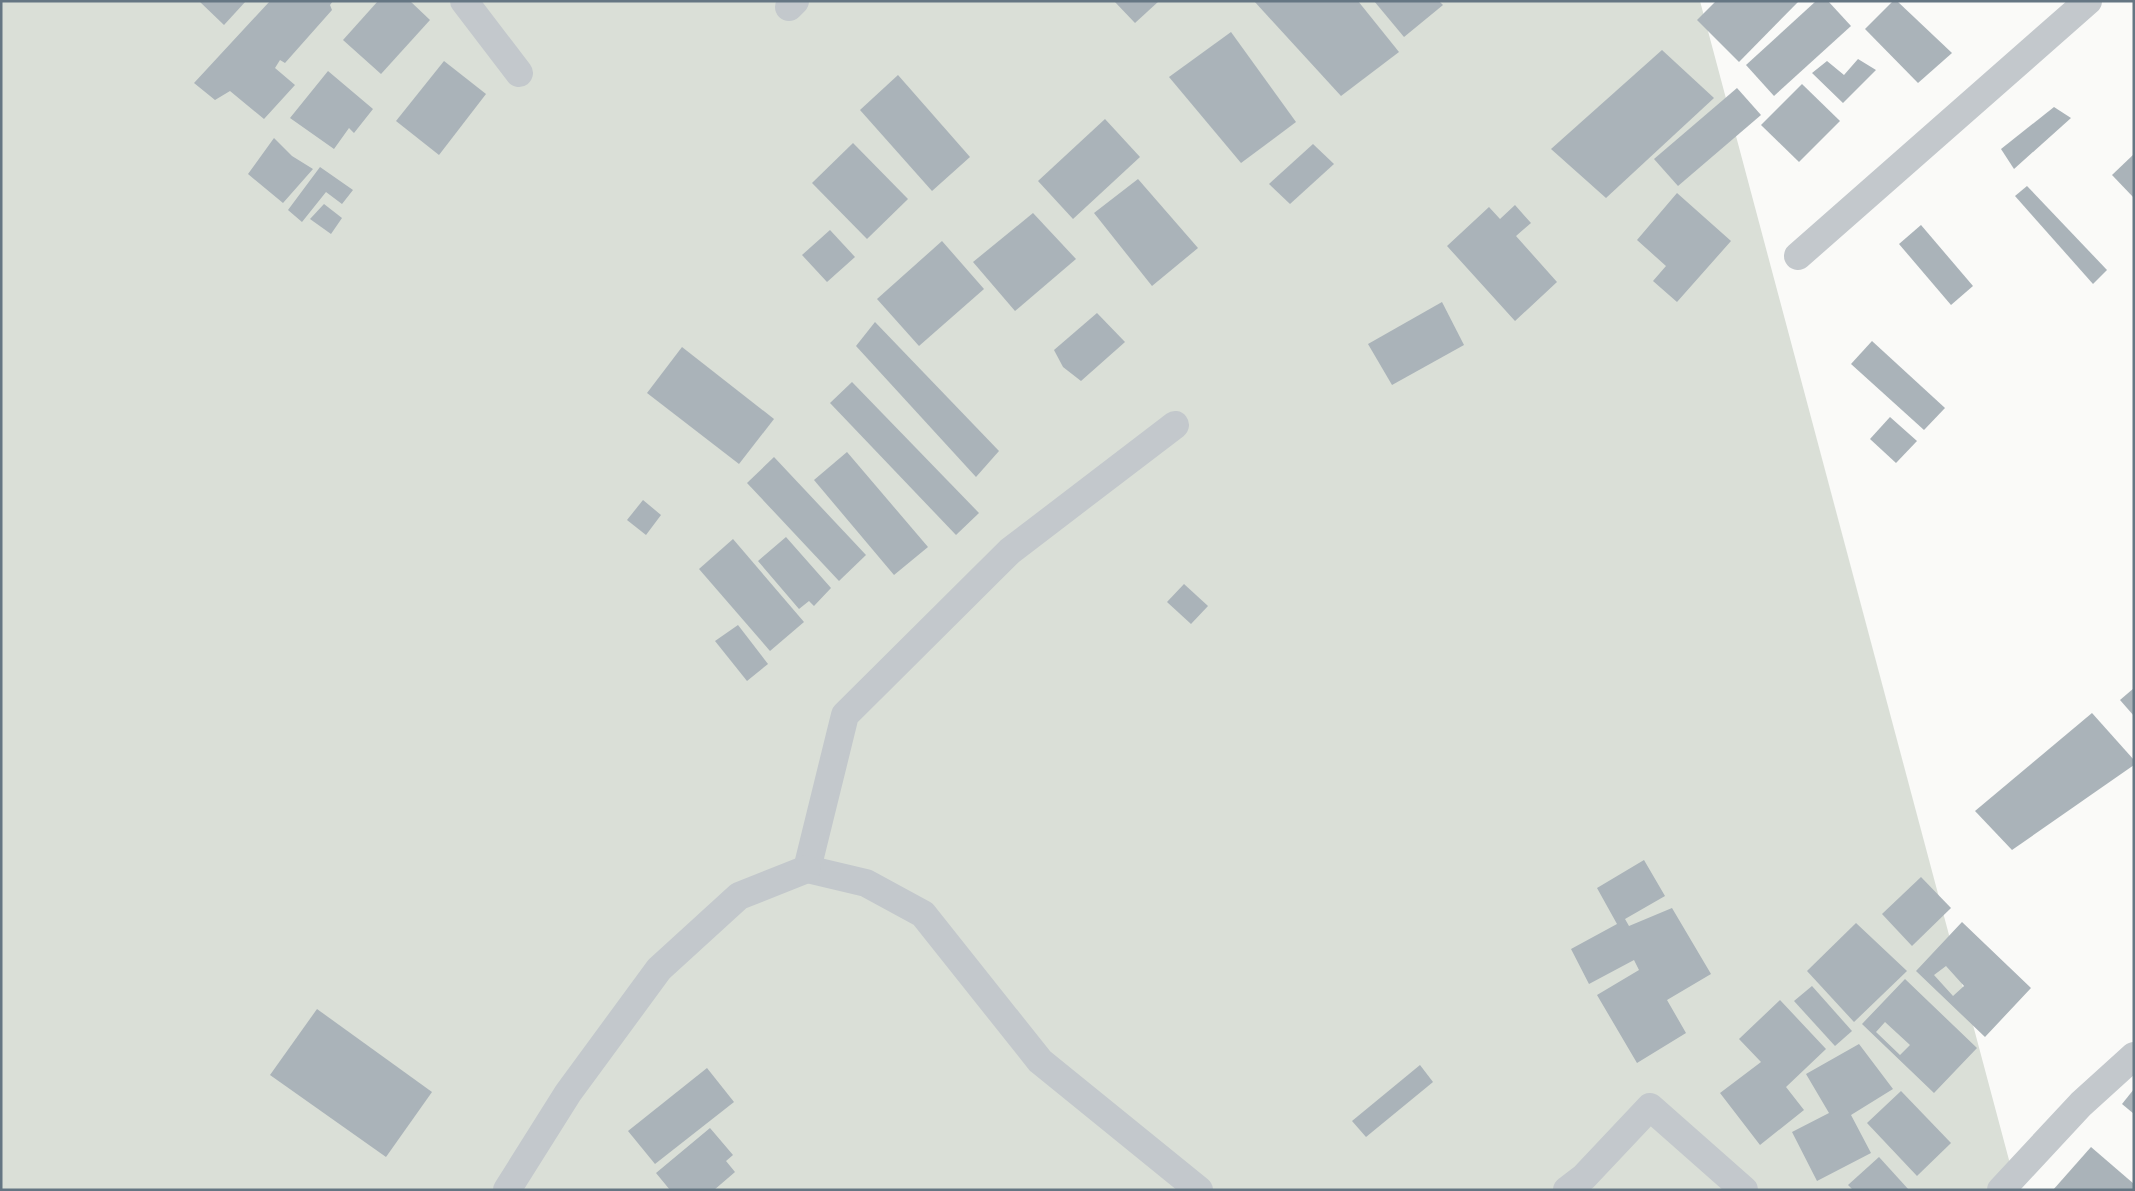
<svg xmlns="http://www.w3.org/2000/svg" width="2135" height="1191" font-family="Helvetica,sans-serif">
<style>
.green{fill:#dadfd7}
.building{fill:#aab3b9;fill-rule:evenodd}
.lines{fill:none;stroke-linecap:round;stroke-linejoin:round}
.street{stroke:#c3c8cc;stroke-width:28}
</style>
<rect width="100%" height="100%" fill="#fafaf8"/>
<!-- green -->
<polygon class="green" points="1,1 1700,1 2017,1190 1,1190"/>
<!-- building -->
<g class="building">
<polygon points="199,1 246,1 224,25"/>
<polygon points="270,1 333,1 330,5 332,10 285,63 280,60 275,68 295,85 264,119 230,91 215,100 194,83"/>
<polygon points="378,1 410,1 430,20 381,74 343,40"/>
<polygon points="1114,1 1159,1 1135,23"/>
<polygon points="1254,1 1358,1 1399,52 1341,96"/>
<polygon points="1374,1 1439,1 1443,5 1404,37"/>
<polygon points="1716,1 1799,1 1739,62 1697,20"/>
<polygon points="1816,1 1828,1 1851,26 1774,96 1746,65"/>
<polygon points="1893,1 1897,1 1952,53 1918,83 1865,29"/>
<polygon points="1231,32 1296,122 1241,163 1169,77"/>
<polygon points="1662,50 1714,98 1606,198 1551,149"/>
<polygon points="1858,59 1876,70 1843,103 1812,73 1827,61 1844,75"/>
<polygon points="444,61 486,94 439,155 396,121"/>
<polygon points="328,71 373,109 354,133 349,128 334,149 290,118"/>
<polygon points="898,75 970,157 932,191 860,110"/>
<polygon points="1802,84 1840,121 1799,162 1761,125"/>
<polygon points="1737,88 1761,115 1678,186 1654,159"/>
<polygon points="2054,107 2071,118 2014,169 2001,149"/>
<polygon points="1105,119 1140,157 1073,219 1038,181"/>
<polygon points="274,138 292,156 313,169 283,203 248,174"/>
<polygon points="853,143 908,199 867,239 812,183"/>
<polygon points="1313,144 1334,164 1290,204 1269,184"/>
<polygon points="2134,154 2134,198 2112,175"/>
<polygon points="320,167 353,190 342,204 326,192 302,222 288,210"/>
<polygon points="1138,179 1198,248 1152,286 1094,213"/>
<polygon points="2027,186 2107,270 2093,284 2015,196"/>
<polygon points="1677,193 1731,241 1677,302 1653,281 1666,266 1637,240"/>
<polygon points="324,204 342,218 331,234 310,219"/>
<polygon points="1515,205 1531,223 1516,236 1557,282 1515,321 1447,246 1489,207 1500,219"/>
<polygon points="1033,213 1076,259 1015,311 973,262"/>
<polygon points="1921,225 1973,286 1951,305 1899,244"/>
<polygon points="830,230 855,257 827,282 802,255"/>
<polygon points="942,241 984,289 919,346 877,299"/>
<polygon points="1442,302 1464,345 1392,385 1368,344"/>
<polygon points="1097,313 1125,342 1081,381 1063,367 1054,350"/>
<polygon points="875,322 999,451 976,477 856,346"/>
<polygon points="1872,341 1945,408 1924,430 1851,364"/>
<polygon points="682,347 774,419 739,464 647,393"/>
<polygon points="852,382 979,513 956,535 830,403"/>
<polygon points="1890,417 1917,441 1896,463 1870,439"/>
<polygon points="847,452 928,547 894,575 814,480"/>
<polygon points="774,457 866,555 839,581 747,483"/>
<polygon points="643,500 661,515 646,535 627,520"/>
<polygon points="786,537 831,588 814,606 809,601 799,609 758,561"/>
<polygon points="733,539 804,622 770,651 699,569"/>
<polygon points="1184,584 1208,606 1191,624 1167,602"/>
<polygon points="738,625 768,664 747,681 715,641"/>
<polygon points="2134,688 2134,716 2120,700"/>
<polygon points="2092,713 2134,760 2134,765 2012,850 1975,811"/>
<polygon points="1644,860 1665,896 1625,919 1629,926 1672,908 1711,974 1667,1000 1686,1033 1637,1063 1597,995 1639,970 1634,960 1589,984 1571,949 1617,924 1597,888"/>
<polygon points="1921,877 1951,908 1912,946 1882,914"/>
<path d="M1962,922L2031,988L1985,1037L1916,971ZM1946,966L1964,986L1953,996L1934,975Z"/>
<polygon points="1856,923 1907,971 1854,1022 1807,971"/>
<path d="M1905,979L1977,1048L1934,1093L1862,1024ZM1885,1022L1910,1045L1900,1055L1876,1032Z"/>
<polygon points="1812,986 1852,1031 1835,1046 1794,1001"/>
<polygon points="1780,1000 1826,1049 1786,1087 1804,1110 1760,1145 1720,1093 1761,1062 1739,1039"/>
<polygon points="317,1009 432,1092 386,1157 270,1075"/>
<polygon points="1859,1044 1893,1089 1851,1115 1871,1153 1817,1181 1792,1132 1829,1113 1806,1074"/>
<polygon points="1420,1065 1433,1082 1366,1137 1352,1121"/>
<polygon points="707,1068 734,1102 655,1164 628,1131"/>
<polygon points="2134,1089 2134,1114 2122,1104"/>
<polygon points="1901,1091 1951,1143 1917,1176 1867,1123"/>
<polygon points="710,1128 733,1155 726,1161 735,1172 714,1190 670,1190 656,1173"/>
<polygon points="2091,1147 2134,1184 2134,1190 2053,1190"/>
<polygon points="1879,1157 1909,1190 1853,1190 1848,1185"/>
</g>
<g class="lines">
<!-- street -->
<g class="street">
<polyline points="464,1 519,73"/>
<polyline points="789,7 795,1"/>
<polyline points="1798,256 2088,1"/>
<polyline points="1175,425 1010,551 845,715 807,869 866,883 923,914 1040,1061 1199,1190"/>
<polyline points="507,1190 568,1093 659,969 739,896 807,869"/>
<polyline points="1567,1190 1584,1177 1650,1107 1744,1190"/>
<polyline points="2001,1190 2081,1104 2134,1056"/>
</g>
</g>
<!-- border -->
<rect width="2135" height="1191" fill="none" stroke="#657683" stroke-width="5"/>
</svg>
